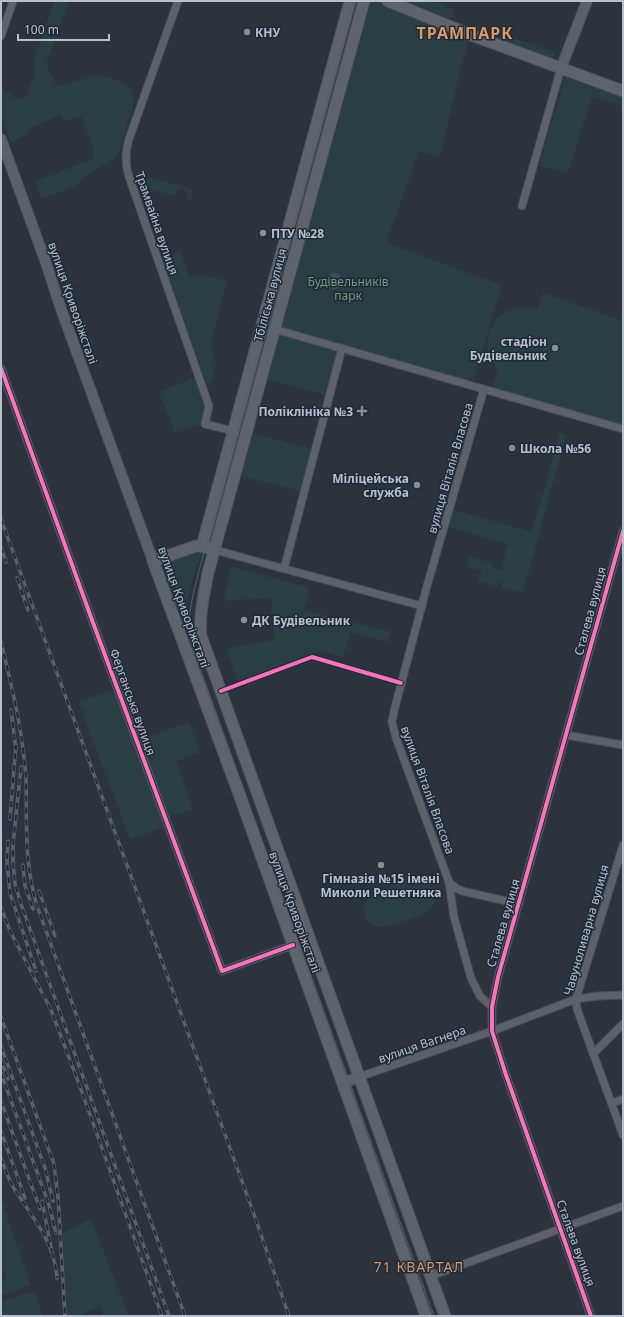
<svg xmlns="http://www.w3.org/2000/svg" width="624" height="1317" font-family="'Noto Sans',sans-serif">
<style>
.green{fill:#293f43}
.water{fill:#3a4c68}
.lines{fill:none;stroke-linecap:round;stroke-linejoin:round}
.street-casing{stroke:#494e55;stroke-width:9}
.secondary-casing{stroke:#494e55;stroke-width:12}
.primary-casing{stroke:#4a5059;stroke-width:13}
.street{stroke:#5d626a;stroke-width:7}
.secondary{stroke:#5c6068;stroke-width:10}
.primary{stroke:#5f646c;stroke-width:11}
.tram{stroke:#5b6068;stroke-width:1}
.rail-casing{stroke:#5b6068;stroke-width:3.5}
.rail{stroke:#1f2938;stroke-width:2;stroke-dasharray:6;stroke-linecap:butt}
.cycleway-casing{stroke:#1f2938;stroke-width:6}
.cycleway{stroke:#fb73b8;stroke-width:4}
.poi-dot{fill:#878f9b;stroke:#1f2938;stroke-width:1.5}
.labels{text-anchor:middle;dominant-baseline:central;stroke-width:3;stroke-linejoin:round;paint-order:stroke}
.poi-label{font-size:12px;font-weight:bold;fill:#b8c0cd;stroke:#1f2938;text-anchor:start}
.street-label{font-size:12px;fill:#b8c0cd;stroke:#1f2938}
.park-label{font-size:12px;fill:#6e9e7a;stroke:#1f2938}
.quarter-label{font-size:14px;letter-spacing:1px;fill:#d99966;stroke:#1f2938}
.district-label{font-size:16px;font-weight:bold;letter-spacing:1px;fill:#d99966;stroke:#1f2938}
</style>
<rect width="100%" height="100%" fill="#2c333d"/>
<!-- green -->
<g class="green">
<polygon points="55,1 69,1 46,64 55,83 60,86 98,75 114,79 131,89 135,100 117,157 86,176 75,186 41,199 36,181 93,159 93,146 81,116 64,121 61,115 59,115 29,129 30,133 11,143 1,116 1,89 15,97 25,99 35,72 34,59"/>
<polygon points="364,1 388,1 471,35 459,74 440,157 419,151 386,243 502,285 472,386 342,348 330,396 261,378"/>
<path d="M407,1C420,1 447,0 454,12V15L452,18H447Z"/>
<polygon points="501,34 555,52 553,59 499,41"/>
<polygon points="565,77 623,97 623,106 592,96 568,173 539,166"/>
<polygon points="138,175 166,182 194,190 191,201 186,199 188,194 184,189 181,188 177,190 175,196 153,190"/>
<polygon points="180,250 189,278 202,275 227,281 211,343 216,363 211,384 208,383 205,380 162,257"/>
<path d="M543,293L623,321V427L492,388L498,370C472,339 499,298 537,309Z"/>
<polygon points="195,377 206,407 201,424 175,433 159,392"/>
<polygon points="246,432 316,450 304,492 234,474"/>
<polygon points="560,433 566,435 523,593 501,587 502,584 497,583 497,586 478,581 481,570 467,567 469,557 493,563 492,568 501,571 508,544 445,526 450,509 532,532"/>
<path d="M197,550L202,551V553C194,575 186,596 187,620L185,622H181L179,620L161,569L163,563Z"/>
<polygon points="231,567 310,588 304,610 390,632 388,642 351,632 343,657 321,651 238,681 226,648 274,640 272,598 224,601"/>
<polygon points="115,689 166,826 130,839 78,702"/>
<polygon points="189,722 200,752 176,761 193,809 168,818 139,740"/>
<path d="M417,879C425,880 430,883 434,891C444,914 399,922 384,927C365,929 357,907 370,896C378,890 407,880 417,879Z"/>
<polygon points="1,1200 31,1285 1,1296 1,1280 6,1278 2,1267 1,1267"/>
<polygon points="91,1219 129,1316 104,1316 100,1306 83,1314 83,1316 65,1316 60,1234"/>
<polygon points="34,1291 43,1316 1,1316 1,1302"/>
</g>
<!-- water -->
<circle class="water" cx="334" cy="281" r="8"/>
<g class="lines">
<!-- street casing -->
<g class="street-casing">
<g id="street">
<path d="M178,1L129,139C125,152 125,164 129,177L209,406L205,424L233,431"/>
<polyline points="1,36 13,1"/>
<polyline points="522,206 561,68"/>
<polyline points="274,329 623,429"/>
<polyline points="1,368 92,620 222,971 293,945"/>
<polyline points="484,389 427,586 394,711 392,722 396,738 449,882 454,917 471,978 480,996 492,1007"/>
<polyline points="215,550 422,606"/>
<polyline points="284,569 342,348"/>
<polyline points="566,735 623,745"/>
<polyline points="623,845 576,999 577,1009 623,1135"/>
<polyline points="449,882 456,888 462,891 519,904"/>
<polyline points="593,1054 623,1024"/>
<polyline points="359,1077 492,1031 576,999 598,996 623,995"/>
<polyline points="612,1103 623,1099"/>
<polyline points="431,1276 623,1206"/>
<polyline points="591,1316 505,1072 492,1031 492,1007 498,977 623,531"/>
</g>
</g>
<!-- secondary casing -->
<g class="secondary-casing">
<g id="secondary">
<polyline points="561,68 587,1"/>
<polyline points="1,139 46,263 61,309 153,561"/>
<polyline points="343,1083 359,1077"/>
</g>
</g>
<!-- primary casing -->
<g class="primary-casing">
<g id="primary">
<path d="M364,1L208,573C204,594 199,614 201,636L445,1316"/>
<polyline points="388,1 471,35 623,91"/>
<polyline points="202,546 350,1"/>
<polyline points="215,550 202,546 196,546 153,561 239,794 426,1316"/>
</g>
</g>
<!-- street -->
<use href="#street" class="street"/>
<!-- secondary -->
<use href="#secondary" class="secondary"/>
<!-- primary -->
<use href="#primary" class="primary"/>
<!-- tram -->
<path class="tram" d="M354,1L200,567C194,592 186,615 190,641L434,1316"/>
<!-- rail casing -->
<g class="rail-casing">
<g id="rail">
<polyline points="1,519 255,1217 289,1316"/>
<polyline points="1,547 6,562"/>
<polyline points="17,578 28,610"/>
<path d="M1,642C12,687 23,732 26,779C27,808 25,838 29,867C30,879 33,891 36,903L185,1316"/>
<polyline points="11,710 16,750"/>
<polyline points="21,767 13,845 13,862 15,884 21,904 169,1316"/>
<polyline points="10,819 16,745"/>
<polyline points="8,841 7,863 10,893 36,971"/>
<polyline points="23,865 25,886 33,909"/>
<polyline points="39,891 55,936"/>
<polyline points="1,907 10,931 51,1010 79,1084 162,1316"/>
<polyline points="1,1017 54,1164 58,1197 65,1316"/>
<polyline points="1,1046 45,1168 53,1201"/>
<polyline points="1,1060 8,1079"/>
<polyline points="1,1073 49,1205 56,1233"/>
<polyline points="1,1101 40,1209"/>
<polyline points="1,1131 25,1198"/>
<path d="M1,1158C5,1168 8,1178 13,1187C32,1217 54,1240 57,1278"/>
<polyline points="42,1201 52,1252"/>
</g>
</g>
<!-- rail -->
<use href="#rail" class="rail"/>
<!-- cycleway casing -->
<g class="cycleway-casing">
<g id="cycleway">
<polyline points="1,368 92,620 222,971 293,945"/>
<polyline points="221,691 312,657 401,683"/>
<polyline points="591,1316 505,1072 492,1031 492,1007 498,977 623,531"/>
</g>
</g>
<!-- cycleway -->
<use href="#cycleway" class="cycleway"/>
</g>
<!-- markers -->
<g class="poi-dot">
<circle cx="247" cy="32" r="4"/>
<circle cx="263" cy="233" r="4"/>
<circle cx="555" cy="348" r="4"/>
<path d="M360 405h4v4h4v4h-4v4h-4v-4h-4v-4h4z"/>
<circle cx="512" cy="448" r="4"/>
<circle cx="417" cy="485" r="4"/>
<circle cx="244" cy="620" r="4"/>
<circle cx="381" cy="865" r="4"/>
</g>
<g class="labels">
<!-- poi labels -->
<g class="poi-label">
<text x="255" y="32">КНУ</text>
<text x="271" y="233">ПТУ №28</text>
<text x="547" y="341" text-anchor="end">стадіон<tspan x="547" dy="14">Будівельник</tspan></text>
<text x="353" y="411" text-anchor="end">Поліклініка №3</text>
<text x="520" y="448">Школа №56</text>
<text x="409" y="478" text-anchor="end">Міліцейська<tspan x="409" dy="14">служба</tspan></text>
<text x="252" y="620">ДК Будівельник</text>
<text x="381" y="878" text-anchor="middle">Гімназія №15 імені<tspan x="381" dy="14">Миколи Решетняка</tspan></text>
</g>
<!-- street labels -->
<g class="street-label">
<text transform="translate(157 223) rotate(71)">Трамвайна вулиця</text>
<text transform="translate(270 295) rotate(-75)">Тбіліська вулиця</text>
<text transform="translate(73 303) rotate(71)">вулиця Криворіжсталі</text>
<text transform="translate(450 468) rotate(-74)">вулиця Віталія Власова</text>
<text transform="translate(184 607) rotate(70)">вулиця Криворіжсталі</text>
<text transform="translate(590 611) rotate(-75)">Сталева вулиця</text>
<text transform="translate(133 702) rotate(70)">Ферганська вулиця</text>
<text transform="translate(428 790) rotate(70)">вулиця Віталія Власова</text>
<text transform="translate(295 912) rotate(70)">вулиця Криворіжсталі</text>
<text transform="translate(503 923) rotate(-74)">Сталева вулиця</text>
<text transform="translate(586 930) rotate(-74)">Чавуноливарна вулиця</text>
<text transform="translate(422 1044) rotate(-19)">вулиця Вагнера</text>
<text transform="translate(576 1243) rotate(70)">Сталева вулиця</text>
</g>
<!-- park labels -->
<g class="park-label">
<text x="348" y="281">Будівельників<tspan x="348" dy="14">парк</tspan></text>
</g>
<!-- quarter labels -->
<g class="quarter-label">
<text x="419" y="1266">71 КВАРТАЛ</text>
</g>
<!-- district labels -->
<g class="district-label">
<text x="465" y="33">ТРАМПАРК</text>
</g>
</g>
<!-- border -->
<rect width="624" height="1317" fill="none" stroke="#b8c0cd" stroke-width="4"/>
<!-- scale -->
<path d="M18 34v6h91v-6" fill="none" stroke="#b8c0cd" stroke-width="2"/>
<text x="24" y="34" font-size="12" fill="#b8c0cd" stroke="#1f2938" stroke-width="3" paint-order="stroke">100 m</text>
</svg>
